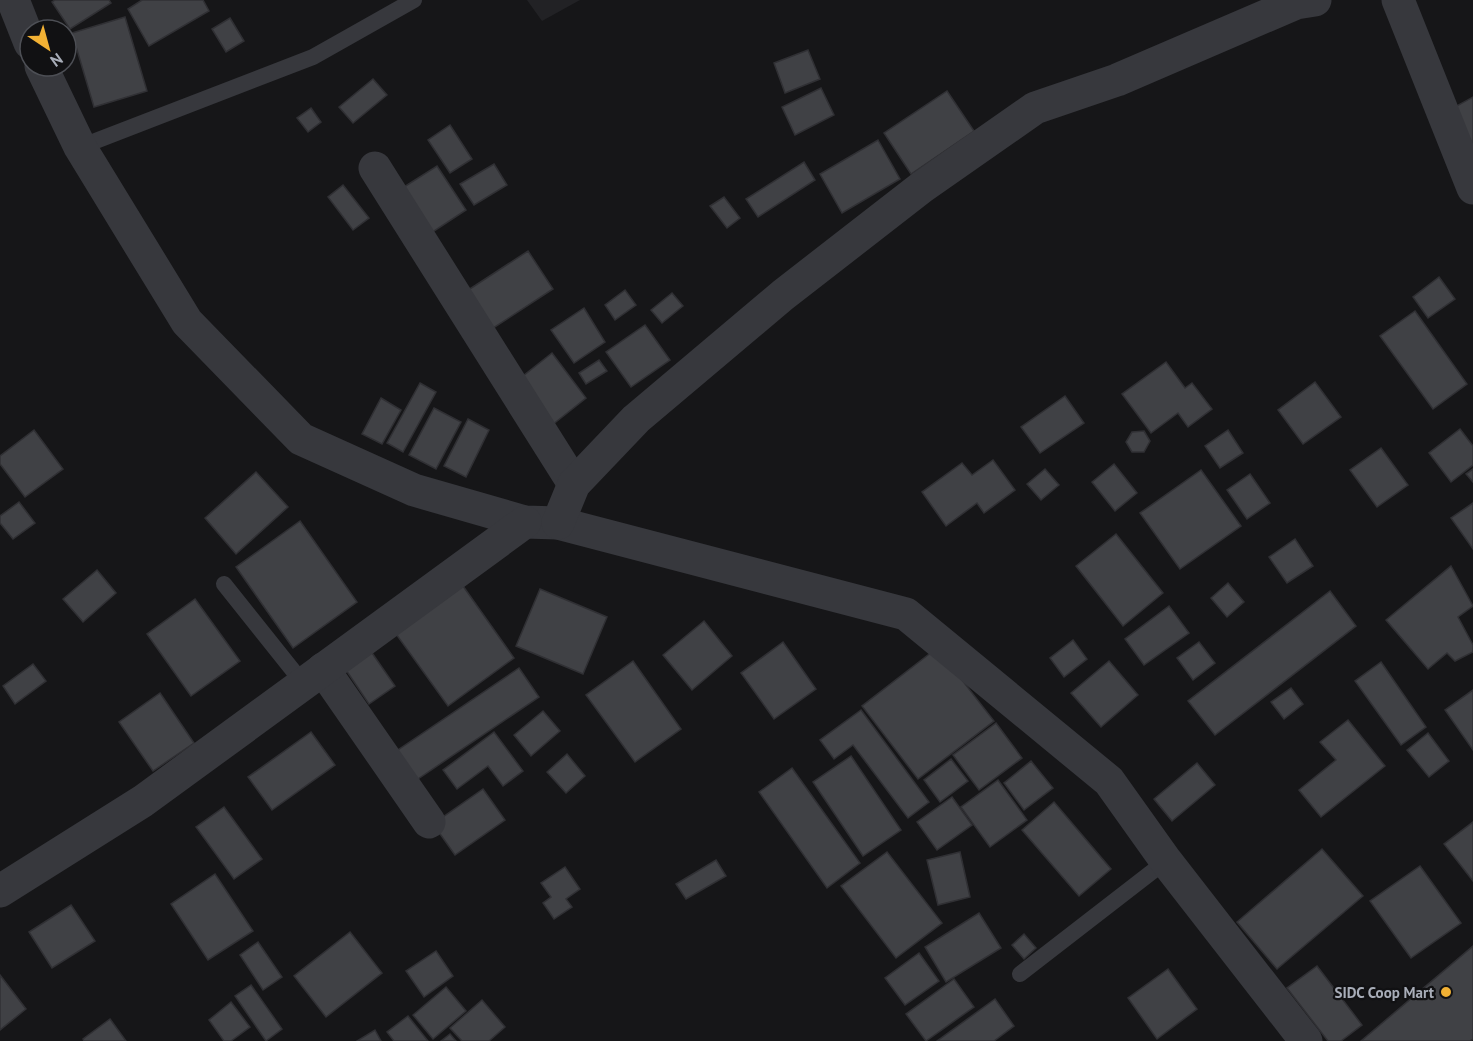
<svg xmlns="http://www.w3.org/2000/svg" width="1473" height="1041" font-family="'PT Sans',sans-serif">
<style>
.built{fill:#222225}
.building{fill:#404145;stroke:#303034;stroke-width:1.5}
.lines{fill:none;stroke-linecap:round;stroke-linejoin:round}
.service{stroke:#37383d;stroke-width:16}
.minor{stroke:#37383d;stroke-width:33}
.poi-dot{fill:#f2b134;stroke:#111113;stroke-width:2}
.labels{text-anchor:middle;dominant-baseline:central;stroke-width:4.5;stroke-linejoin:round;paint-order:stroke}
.poi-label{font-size:15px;font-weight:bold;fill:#a8adb8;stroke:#111113;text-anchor:end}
</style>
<rect width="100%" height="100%" fill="#161618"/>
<!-- built -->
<polygon class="built" points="527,0 580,0 542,21"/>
<!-- building -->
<g class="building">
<polygon points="55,0 109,0 111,3 70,29 52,2"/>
<polygon points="142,0 203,0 209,11 149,46 128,9"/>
<polygon points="125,17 147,91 94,107 72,33"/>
<polygon points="230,18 244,41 226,52 212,29"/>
<polygon points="808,50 820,79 785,93 774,63"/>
<polygon points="373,79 387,95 353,123 339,107"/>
<polygon points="821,88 834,115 795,135 782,107"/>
<polygon points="947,91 974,131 911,174 884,133"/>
<polygon points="1473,97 1473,145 1453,108"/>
<polygon points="311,108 321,122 308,132 297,118"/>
<polygon points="450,125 472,159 450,173 428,140"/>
<polygon points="878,140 900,179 842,213 820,174"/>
<polygon points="804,162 815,180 758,217 746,199"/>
<polygon points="494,164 507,185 474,205 460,184"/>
<polygon points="437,166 466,210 425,237 396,192"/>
<polygon points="343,185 369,218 353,230 328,197"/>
<polygon points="724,197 740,218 727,228 710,206"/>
<polygon points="528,251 553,289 484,334 459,296"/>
<polygon points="1439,277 1455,299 1428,318 1413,297"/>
<polygon points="625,290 636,305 615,320 605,305"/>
<polygon points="672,293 683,306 662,323 651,310"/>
<polygon points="584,308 605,342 574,363 551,330"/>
<polygon points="1415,311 1467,384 1433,409 1380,336"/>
<polygon points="645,325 670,360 631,387 606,352"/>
<polygon points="552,353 586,398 552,425 518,380"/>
<polygon points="599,360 607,371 586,384 579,373"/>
<polygon points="1166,362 1185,388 1192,383 1212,409 1188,427 1178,413 1151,433 1122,394"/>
<polygon points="1315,382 1341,417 1303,444 1278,410"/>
<polygon points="420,383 436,392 403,452 387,443"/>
<polygon points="1065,396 1084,423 1040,453 1021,427"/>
<polygon points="381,398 401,410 382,444 362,434"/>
<polygon points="434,408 461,422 436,469 409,455"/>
<polygon points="468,419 489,430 466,477 444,466"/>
<polygon points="1460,429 1473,446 1473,465 1451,482 1429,453"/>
<polygon points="34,430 63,469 25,497 0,464 0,456"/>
<polygon points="1228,430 1243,453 1220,468 1205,446"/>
<polygon points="1144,431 1150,441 1144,452 1132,452 1126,442 1132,432"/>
<polygon points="1381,448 1408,485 1377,507 1350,470"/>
<polygon points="993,460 1015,490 984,513 977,503 946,526 922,492 962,463 972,475"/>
<polygon points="1114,464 1137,493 1115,511 1092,482"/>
<polygon points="1045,469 1059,485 1041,500 1027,484"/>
<polygon points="1473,469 1473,482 1466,474"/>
<polygon points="1201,470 1241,526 1180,569 1140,513"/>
<polygon points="256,472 288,507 236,554 205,518"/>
<polygon points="1250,474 1270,503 1247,519 1227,490"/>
<polygon points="19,502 35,523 13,539 0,523 0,516"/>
<polygon points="1473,503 1473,549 1451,518"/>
<polygon points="300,521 357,602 293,648 236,567"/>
<polygon points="1116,534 1163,593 1123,626 1076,566"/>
<polygon points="1295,539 1313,566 1287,583 1269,557"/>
<polygon points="1451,566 1473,606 1458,617 1473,645 1473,652 1455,661 1447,653 1428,669 1386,620"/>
<polygon points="97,570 116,593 83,622 63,599"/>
<polygon points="1228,583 1244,602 1227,617 1211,598"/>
<polygon points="463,586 514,658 448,706 396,634"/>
<polygon points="540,589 607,617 583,674 516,646"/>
<polygon points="1330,591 1356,626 1215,735 1188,701"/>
<polygon points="195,599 240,661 191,696 147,634"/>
<polygon points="1169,606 1189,633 1144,665 1125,639"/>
<polygon points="704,621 732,656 692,690 663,655"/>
<polygon points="1073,640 1087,659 1064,677 1050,658"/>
<polygon points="783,642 816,689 774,719 741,673"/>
<polygon points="1199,642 1215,663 1193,680 1177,658"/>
<polygon points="937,648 994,721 918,779 862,706"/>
<polygon points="370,650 395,686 369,704 344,667"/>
<polygon points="633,661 681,729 635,762 586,695"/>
<polygon points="1109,661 1138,695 1101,727 1071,693"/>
<polygon points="1381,662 1426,727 1401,745 1355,681"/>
<polygon points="33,664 46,681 15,704 3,686"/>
<polygon points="519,668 539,697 412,783 392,754"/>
<polygon points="1291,688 1303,704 1284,719 1271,702"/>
<polygon points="1473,690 1473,750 1445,710"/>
<polygon points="160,693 194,743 153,771 119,722"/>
<polygon points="861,710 929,802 908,818 853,745 834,759 820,740"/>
<polygon points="543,711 560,731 531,756 514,735"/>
<polygon points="1348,720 1385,766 1321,817 1299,790 1336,760 1320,742"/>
<polygon points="996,723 1022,758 979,790 953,755"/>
<polygon points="311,732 335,765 272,810 248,777"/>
<polygon points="494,732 523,771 503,786 488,766 457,789 443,770"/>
<polygon points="1428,733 1449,761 1429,777 1407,750"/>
<polygon points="567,754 585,776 566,793 547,772"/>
<polygon points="851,756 901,830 863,856 813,782"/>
<polygon points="951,759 968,781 940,802 924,780"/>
<polygon points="1031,761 1053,788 1024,810 1004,783"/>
<polygon points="1197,763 1215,785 1172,821 1154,799"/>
<polygon points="792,768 860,863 827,888 759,792"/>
<polygon points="998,780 1027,820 990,847 961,807"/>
<polygon points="483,789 505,820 455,855 433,824"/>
<polygon points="952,797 972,825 937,850 917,822"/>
<polygon points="1054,802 1111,869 1079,896 1022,830"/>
<polygon points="224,807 262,859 234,879 196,827"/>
<polygon points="1473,822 1473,881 1444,844"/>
<polygon points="1322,849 1363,896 1277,969 1237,922"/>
<polygon points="887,852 942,923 896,958 841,886"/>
<polygon points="960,852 970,897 938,905 927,860"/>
<polygon points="716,860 726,876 686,899 676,884"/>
<polygon points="1420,866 1461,923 1411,958 1370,901"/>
<polygon points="565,867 580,889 566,899 572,907 554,919 543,903 551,897 541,883"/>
<polygon points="215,874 253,931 208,960 171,904"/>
<polygon points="71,905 95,941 52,968 29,932"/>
<polygon points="979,913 1001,948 946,982 925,947"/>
<polygon points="350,932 382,973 326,1017 294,976"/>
<polygon points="1024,934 1036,948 1024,959 1012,945"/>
<polygon points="258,942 282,977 263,990 240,955"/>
<polygon points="1473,946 1473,1039 1470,1041 1361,1041"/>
<polygon points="436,951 453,976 424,997 406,971"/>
<polygon points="919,953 939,981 905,1005 885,978"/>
<polygon points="1317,966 1362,1025 1341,1041 1328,1041 1287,988"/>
<polygon points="1168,969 1197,1009 1157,1039 1128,998"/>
<polygon points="0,975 26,1009 0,1030"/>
<polygon points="954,979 974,1007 926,1041 906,1014"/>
<polygon points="251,985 282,1029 266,1041 235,996"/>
<polygon points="446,987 466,1011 433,1039 413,1015"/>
<polygon points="995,999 1014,1026 994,1041 937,1041"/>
<polygon points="482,1000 505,1027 489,1041 462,1041 450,1028"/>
<polygon points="231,1002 250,1027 231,1041 224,1041 209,1020"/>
<polygon points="408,1016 428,1041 394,1041 387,1032"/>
<polygon points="110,1019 126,1041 84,1041 83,1039"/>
<polygon points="375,1030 381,1041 357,1041"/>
<polygon points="450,1034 456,1041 441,1041"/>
</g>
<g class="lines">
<!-- service -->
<g class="service">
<polyline points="80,147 313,57 414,0"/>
<polyline points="224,584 303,683"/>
<polyline points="1020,974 1166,861"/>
</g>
<!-- minor -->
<g class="minor">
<polyline points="13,0 30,43"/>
<polyline points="1398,0 1473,188"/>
<polyline points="41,66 80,147 187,322 301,439 414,490 525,522 558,523 906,614 1109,781 1166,861 1306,1041"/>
<polyline points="375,168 574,484"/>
<polyline points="558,523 574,484 636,419 783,295 922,187 1035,108 1117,80 1296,3 1315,0"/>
<polyline points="323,669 429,822"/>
<polyline points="0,891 143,801 525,522"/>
</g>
</g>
<!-- markers -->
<circle class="poi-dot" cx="1446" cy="992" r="6"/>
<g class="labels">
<!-- poi labels -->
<g class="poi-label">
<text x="1434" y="992">SIDC Coop Mart</text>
</g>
</g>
<!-- north arrow -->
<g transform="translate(48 48) rotate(144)"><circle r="28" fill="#111113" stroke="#4d4f55" stroke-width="1.5"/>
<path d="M0-4.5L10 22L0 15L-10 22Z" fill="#f2b134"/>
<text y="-9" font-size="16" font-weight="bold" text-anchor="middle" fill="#a8adb8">N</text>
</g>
</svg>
